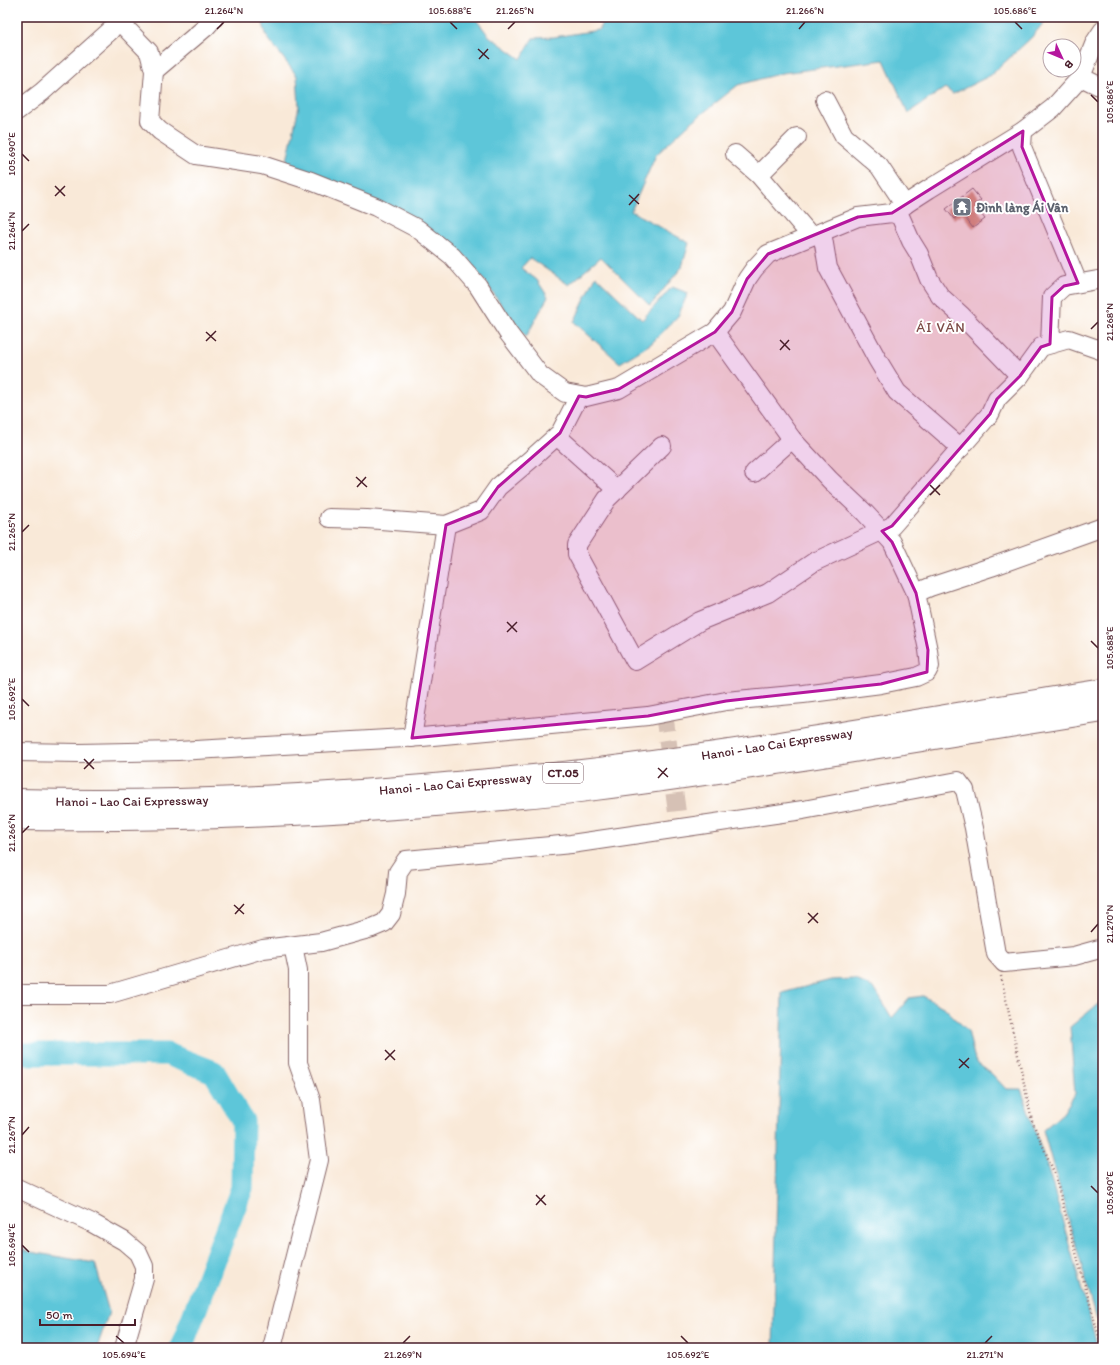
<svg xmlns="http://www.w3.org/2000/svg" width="1120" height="1365" font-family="Itim,sans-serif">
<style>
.water{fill:#5dc6d9;stroke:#547282}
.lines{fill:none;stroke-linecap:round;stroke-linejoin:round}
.river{stroke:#5dc6d9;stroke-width:23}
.building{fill:#d89875}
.minor-tunnel{stroke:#d6c1b5;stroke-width:18;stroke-dasharray:18 9;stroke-linecap:butt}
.minor-casing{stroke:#876668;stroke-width:20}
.highway-casing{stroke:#876668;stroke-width:24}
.path{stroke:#876668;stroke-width:2.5;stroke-dasharray:1 3;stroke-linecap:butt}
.minor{stroke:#fff;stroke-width:18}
.highway{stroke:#fff;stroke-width:22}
.marked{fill:#b5179e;fill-opacity:0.2;stroke:#b5179e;stroke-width:3;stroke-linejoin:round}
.ticks{fill:none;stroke:#4a1f2b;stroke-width:1.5}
.labels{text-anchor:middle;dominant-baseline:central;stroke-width:4;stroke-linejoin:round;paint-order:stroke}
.shield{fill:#fff;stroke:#80626b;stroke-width:1}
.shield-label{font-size:12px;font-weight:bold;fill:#4a1f2b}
.worship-label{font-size:13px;font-weight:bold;fill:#5b616d;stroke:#fff;text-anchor:start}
.street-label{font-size:13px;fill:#4a1f2b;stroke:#fff}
.neighbourhood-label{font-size:14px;letter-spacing:1px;fill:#7c4945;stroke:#fff}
.neatline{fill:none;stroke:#4a1f2b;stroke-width:1.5}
.ticks-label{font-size:10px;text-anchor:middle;fill:#4a1f2b}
</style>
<rect width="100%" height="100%" fill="#fff"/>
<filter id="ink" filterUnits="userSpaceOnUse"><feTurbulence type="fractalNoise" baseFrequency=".025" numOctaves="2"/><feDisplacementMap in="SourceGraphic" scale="8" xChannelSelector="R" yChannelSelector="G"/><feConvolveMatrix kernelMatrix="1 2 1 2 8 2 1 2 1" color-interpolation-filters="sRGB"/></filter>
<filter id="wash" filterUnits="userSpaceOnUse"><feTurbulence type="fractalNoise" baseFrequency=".012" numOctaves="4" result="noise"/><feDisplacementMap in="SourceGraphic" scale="16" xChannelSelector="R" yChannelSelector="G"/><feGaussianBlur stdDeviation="0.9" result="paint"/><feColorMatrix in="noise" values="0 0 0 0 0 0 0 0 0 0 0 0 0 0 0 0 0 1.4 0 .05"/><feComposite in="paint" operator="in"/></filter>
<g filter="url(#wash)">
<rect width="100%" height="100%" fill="#f9e9d8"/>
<!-- water -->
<g class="water">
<polygon points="261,17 474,17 489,36 521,59 533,38 554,37 599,30 604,17 1048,17 1032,37 991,75 953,94 945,88 908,113 884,60 782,73 738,85 688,125 656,155 631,211 689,243 682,267 650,306 601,257 569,285 530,258 521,268 537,280 548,297 526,337 500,303 468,258 410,217 286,165 299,106 297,76 267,37"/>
<polygon points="596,276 642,320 672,287 688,293 678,316 652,343 620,363 574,322"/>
<polygon points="854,979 874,988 892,1018 909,998 923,996 945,1008 968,1031 974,1056 978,1064 992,1074 1006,1089 1021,1089 1049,1172 1098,1348 773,1348 782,993 831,980"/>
<polygon points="1103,1000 1103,1341 1043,1130 1063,1113 1075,1094 1070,1027"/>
<polygon points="17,1237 25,1251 95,1263 109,1312 97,1348 17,1348"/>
</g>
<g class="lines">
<!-- river -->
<polyline class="river" points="17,1054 167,1054 214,1072 243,1121 242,1188 181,1348"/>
</g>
<g id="blocks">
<!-- building -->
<polygon class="building" points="972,189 981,200 974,205 985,219 973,228 962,214 954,219 946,209"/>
</g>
</g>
<g filter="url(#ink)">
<use href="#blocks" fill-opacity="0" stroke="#876668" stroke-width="1"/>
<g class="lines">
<!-- minor-tunnel -->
<polyline class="minor-tunnel" points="664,713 679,828"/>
<!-- minor casing -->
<g class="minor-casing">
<g id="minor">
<polyline points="115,17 149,52 154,71 150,121 160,131 196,155 262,165 311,181 376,207 418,229 452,256 478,286 508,333 540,375 565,393 586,397 619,389 715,332 732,312 747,279 754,269 768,254 858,217 892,213 900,216 911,241 919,254 929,279 940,296 962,316 1020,376"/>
<polyline points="154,71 206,27 215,17"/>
<polyline points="1081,77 1103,88"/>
<polyline points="825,100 844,136 879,166 905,205"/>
<polyline points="17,111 42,92 110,31 121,17"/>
<polyline points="1023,131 1022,147 1078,283"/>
<polyline points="735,154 759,175 811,236"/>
<polyline points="759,175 797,137"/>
<polyline points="892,213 929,189 1023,131 1053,108 1081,77 1095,42 1103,30"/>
<polyline points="822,232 828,268 877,359 897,392 961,448"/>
<polyline points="1050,344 1052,297 1064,286 1103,279"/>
<polyline points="557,436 617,490"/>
<polyline points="662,446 607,499 577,545 577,554 635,661 700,621 768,593 814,562 892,526 990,414 997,399 1020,376 1041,347 1069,339 1103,351"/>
<polyline points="754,473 792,439"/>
<polyline points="329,518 367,519 446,525 481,511 498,487 530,460 560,433 579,396"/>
<polyline points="916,593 930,587 991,567 1103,527"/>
<polyline points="412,738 446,525"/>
<polyline points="17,752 79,753 178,751 422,737 648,716 726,701 803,694 881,684 916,677 927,672 930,666 928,650 916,593 892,542 865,513 830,480 792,439 715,332"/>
<polyline points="17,993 23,994 110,994 263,949 321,942 372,928 384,923 391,914 396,894 398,872 406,860 571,844 803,810 958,781 965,790 974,828 996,954 1004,963 1074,956 1103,948"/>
<polyline points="17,1188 92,1223 124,1241 138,1253 144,1266 144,1279 124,1348"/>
<polyline points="272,1348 319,1160 311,1100 298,1063 298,970 293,946"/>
</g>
</g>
<!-- highway casing -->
<g class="highway-casing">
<g id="highway">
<path id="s1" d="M17,800C171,804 325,796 478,781C512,778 547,775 582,771C756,750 929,718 1103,690"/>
<path d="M17,819C173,821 328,815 483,801C518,797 553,795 587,790C760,768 931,738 1103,711"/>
</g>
</g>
<!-- path -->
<polyline class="path" points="1001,976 1032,1121 1054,1172 1102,1348"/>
<!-- minor -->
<use href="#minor" class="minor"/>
<!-- highway -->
<use href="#highway" class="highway"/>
</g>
</g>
<!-- marked area -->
<path class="marked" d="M1023,131L1022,147L1078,283L1064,286L1052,297L1050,344L1041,347L1020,376L997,399L990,414L892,526L882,531L892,542L916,593L928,650L927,672L881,684L726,701L648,716L412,738L446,525L481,511L498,487L560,433L579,396L586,397L619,389L715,332L732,312L747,279L768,254L858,217L892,213Z"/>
<!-- ticks -->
<path class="ticks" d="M450,22L457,29M1015,22L1022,29M217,29L224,22M508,29L515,22M799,29L805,22M478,49L489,59M479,59L488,49M1091,95L1098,102M22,154L29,161M55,186L65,196M629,195L639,204M55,196L65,186M629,205L639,194M22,231L29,224M1091,329L1098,322M206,332L216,341M780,340L790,350M206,341L216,331M780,350L789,340M356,477L367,487M930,485L940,495M357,487L366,477M930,495L940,485M22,532L29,525M507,622L517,632M507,632L517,622M1091,641L1098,648M22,699L29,706M84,759L94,769M658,768L668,777M84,769L94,759M658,778L667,768M22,833L29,826M234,905L244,914M808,913L818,923M235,914L244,904M808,923L818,913M1091,932L1098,924M385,1050L395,1060M959,1059L969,1068M385,1060L395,1050M959,1068L969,1058M22,1135L29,1127M1091,1186L1098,1193M536,1195L546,1205M536,1205L545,1195M22,1245L29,1252M116,1336L124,1343M681,1336L688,1343M403,1343L410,1336M985,1343L992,1336"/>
<!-- icons -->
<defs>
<g id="temple-square" transform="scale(1)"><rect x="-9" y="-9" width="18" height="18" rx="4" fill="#6b7280" stroke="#fff"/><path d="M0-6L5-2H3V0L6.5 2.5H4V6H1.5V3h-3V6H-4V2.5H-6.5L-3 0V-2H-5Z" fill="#fff"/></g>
</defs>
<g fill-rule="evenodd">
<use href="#temple-square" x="962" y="207"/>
</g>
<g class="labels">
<!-- shield labels -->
<rect class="shield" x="543" y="763" width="40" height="20" rx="3"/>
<g class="shield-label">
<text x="563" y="773">CT.05</text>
</g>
<!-- worship labels -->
<g class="worship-label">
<text x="976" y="207">Đình làng Ái Vân</text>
</g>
<!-- street labels -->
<g class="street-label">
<text stroke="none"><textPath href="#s1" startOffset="763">Hanoi - Lao Cai Expressway</textPath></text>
<text stroke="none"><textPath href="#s1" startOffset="439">Hanoi - Lao Cai Expressway</textPath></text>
<text stroke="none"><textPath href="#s1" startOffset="115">Hanoi - Lao Cai Expressway</textPath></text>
</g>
<!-- neighbourhood labels -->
<g class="neighbourhood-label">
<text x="941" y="327">ÁI VĂN</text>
</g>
</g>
<!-- margin -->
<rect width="1120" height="1365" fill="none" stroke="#fff" stroke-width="44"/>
<!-- north arrow -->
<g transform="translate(1062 58) rotate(134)"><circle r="19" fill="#ffffff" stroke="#b7a5aa"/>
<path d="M0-3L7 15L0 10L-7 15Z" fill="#b5179e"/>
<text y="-6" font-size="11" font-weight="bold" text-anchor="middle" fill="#4a1f2b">B</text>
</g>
<!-- scale -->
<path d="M40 1319v6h95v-6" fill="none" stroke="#4a1f2b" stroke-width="2"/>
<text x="46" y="1319" font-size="12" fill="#4a1f2b" stroke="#ffffff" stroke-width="3" paint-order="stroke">50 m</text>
<rect x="22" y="22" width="1076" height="1321" class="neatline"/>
<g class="ticks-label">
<text x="224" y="14">21.264°N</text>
<text x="450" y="14">105.688°E</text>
<text x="515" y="14">21.265°N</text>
<text x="805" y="14">21.266°N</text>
<text x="1015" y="14">105.686°E</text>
<text transform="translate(1109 102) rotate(-90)" y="4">105.686°E</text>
<text transform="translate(11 154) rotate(-90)" y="4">105.690°E</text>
<text transform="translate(11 231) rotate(-90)" y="4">21.264°N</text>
<text transform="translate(1109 322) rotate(-90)" y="4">21.268°N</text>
<text transform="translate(11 532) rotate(-90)" y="4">21.265°N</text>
<text transform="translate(1109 648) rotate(-90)" y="4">105.688°E</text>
<text transform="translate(11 699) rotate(-90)" y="4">105.692°E</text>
<text transform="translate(11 833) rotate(-90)" y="4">21.266°N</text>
<text transform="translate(1109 924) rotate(-90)" y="4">21.270°N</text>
<text transform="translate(11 1135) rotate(-90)" y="4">21.267°N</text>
<text transform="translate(1109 1193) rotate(-90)" y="4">105.690°E</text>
<text transform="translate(11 1245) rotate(-90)" y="4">105.694°E</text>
<text x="124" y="1358">105.694°E</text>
<text x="403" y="1358">21.269°N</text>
<text x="688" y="1358">105.692°E</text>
<text x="985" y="1358">21.271°N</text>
</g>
</svg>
